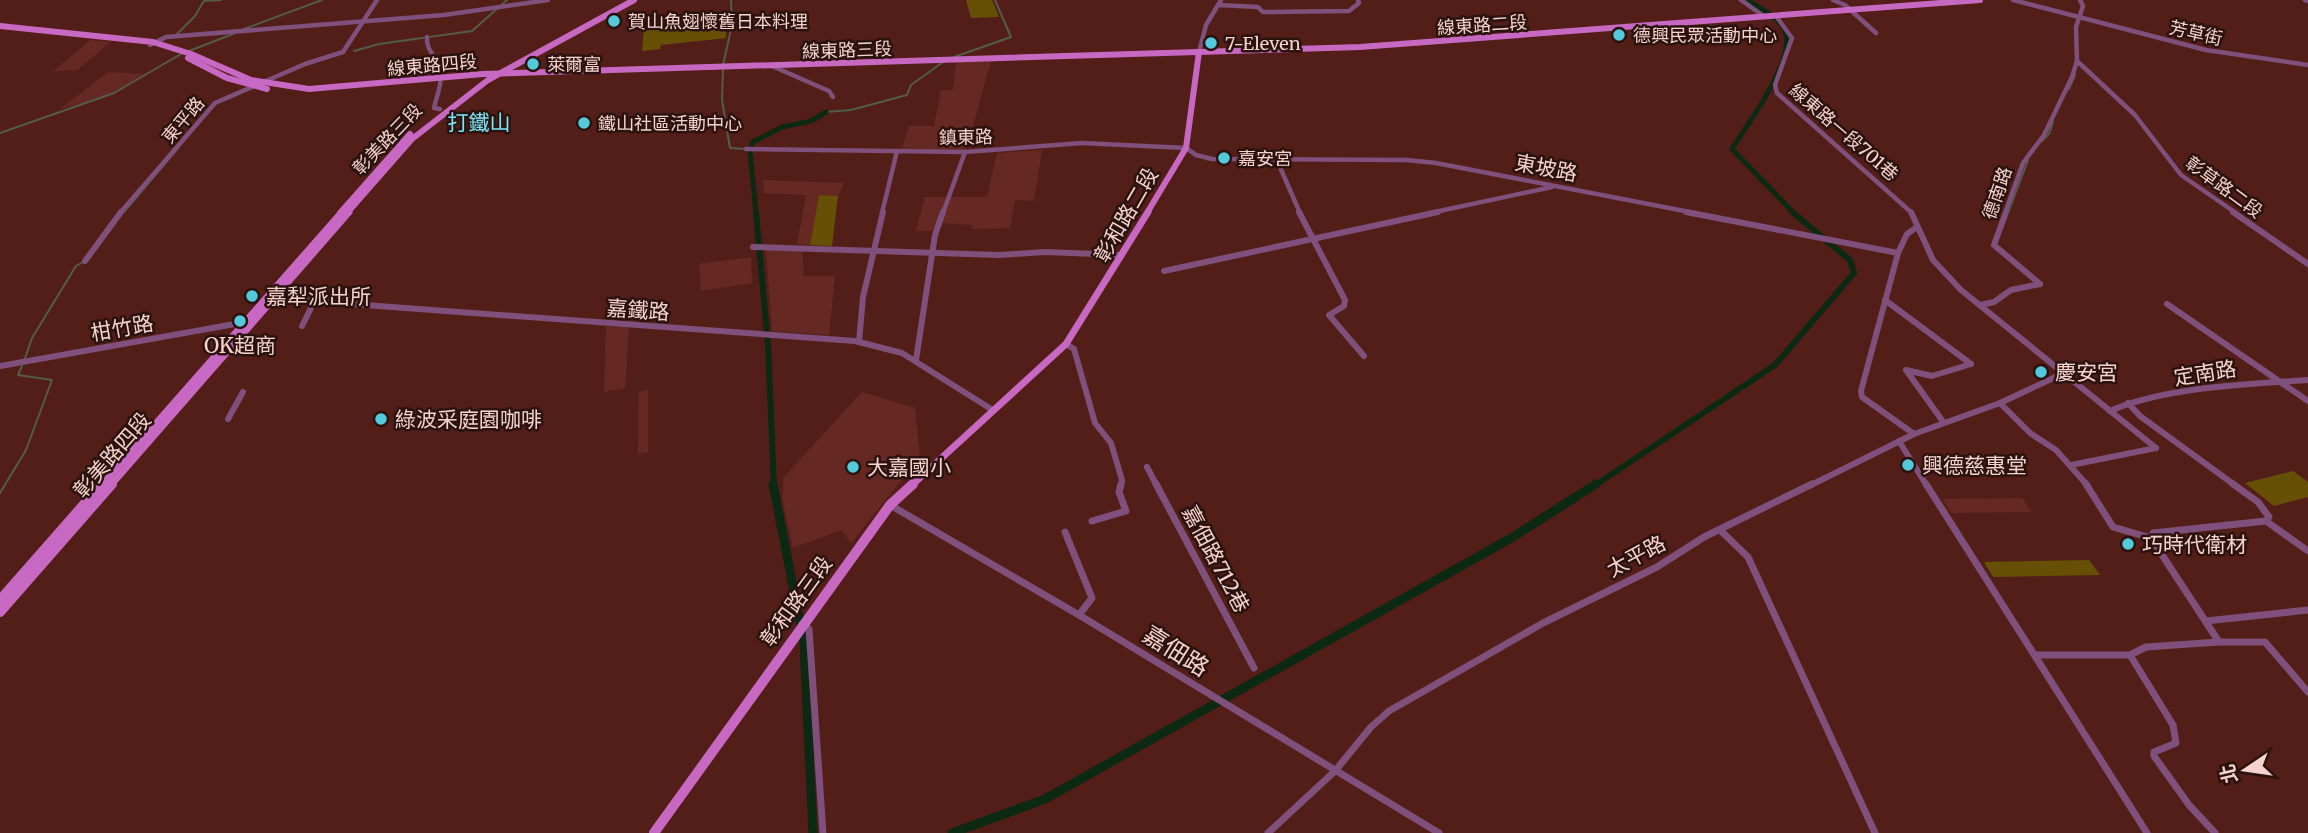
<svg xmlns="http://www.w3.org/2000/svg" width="2308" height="833" font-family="Merriweather,'Noto Sans TC',serif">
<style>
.built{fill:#652822}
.green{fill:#665006}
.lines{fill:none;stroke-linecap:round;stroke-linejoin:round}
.stream{stroke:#525c4a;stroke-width:2}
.canal-far2{stroke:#0c2913;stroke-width:5}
.canal-far1{stroke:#0c2913;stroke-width:6}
.canal{stroke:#0c2913;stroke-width:9}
.minor-far2{stroke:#7e507b;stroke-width:4.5}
.minor-far1{stroke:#7e507b;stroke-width:6}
.minor{stroke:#7e507b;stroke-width:7}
.major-far2{stroke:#c768c3;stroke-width:6}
.major-far1{stroke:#c768c3;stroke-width:7}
.major{stroke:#c768c3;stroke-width:10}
.poi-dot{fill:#53cadc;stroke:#2a120e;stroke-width:2.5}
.labels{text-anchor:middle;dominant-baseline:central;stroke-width:5;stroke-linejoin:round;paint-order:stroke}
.far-poi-label{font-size:18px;fill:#f6d2cc;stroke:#2a120e;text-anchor:start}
.far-street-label{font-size:18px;fill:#f6d2cc;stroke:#2a120e}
.far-quarter-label{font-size:21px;fill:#7ce5f6;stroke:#2a120e}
.street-label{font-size:21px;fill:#f6d2cc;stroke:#2a120e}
.poi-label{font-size:21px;fill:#f6d2cc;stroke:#2a120e;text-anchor:start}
.near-street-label{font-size:24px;fill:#f6d2cc;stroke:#2a120e}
</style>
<rect width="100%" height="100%" fill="#541e18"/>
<!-- built -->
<g class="built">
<polygon points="90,40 111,42 77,70 54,71"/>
<polygon points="991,61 966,151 901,151 909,126 934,126 941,90 953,90 956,62"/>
<polygon points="108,72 144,74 115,94 60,109"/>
<polygon points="1042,150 1034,201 1015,200 1010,228 972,229 972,225 942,223 939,231 916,231 925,197 987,197 997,153"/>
<polygon points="763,180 844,183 838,196 819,195 810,245 797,244 806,195 764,193"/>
<polygon points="766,249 802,250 804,276 835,276 829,335 772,331"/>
<polygon points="751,257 752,283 701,291 699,264"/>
<polygon points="606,326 629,327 625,388 604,392"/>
<polygon points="648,390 648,452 638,454 639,392"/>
<polygon points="862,392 915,408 920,457 851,543 841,530 793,548 782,497 784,477"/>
<polygon points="2022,498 2032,512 1951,513 1943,499"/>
</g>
<!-- green -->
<g class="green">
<polygon points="966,0 992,0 999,17 971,18"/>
<polygon points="726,20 726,38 661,45 660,49 642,51 644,28"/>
<polygon points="819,195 838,196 832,246 810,245"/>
<polygon points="2293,471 2308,482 2308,497 2274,506 2245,483"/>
<polygon points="2089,560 2100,575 1993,577 1984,562"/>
</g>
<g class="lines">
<!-- stream -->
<g class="stream">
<polyline points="244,29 322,0"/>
<polyline points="177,34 195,16 204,1 221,0"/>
<polyline points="189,51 233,34"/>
<polyline points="354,51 379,44 472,31 507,0"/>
<polyline points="954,57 1011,37 995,0"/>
<polyline points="723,65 732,25 731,0"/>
<polyline points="723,70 722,100 730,148 746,149"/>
<polyline points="2069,89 2075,75"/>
<polyline points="826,112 851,110 907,95 911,85 943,62"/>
<polyline points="0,133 114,93 181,54"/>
<polyline points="2042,141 2049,134 2053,122"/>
<polyline points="124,212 179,147"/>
<polyline points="2008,213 2028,160"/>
<polyline points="24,361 32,338 76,266 83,262"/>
<polyline points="0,493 26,450 52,380 18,375 22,366"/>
</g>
<!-- canal-far2 -->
<g class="canal-far2">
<path d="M1747,0C1759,8 1779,17 1785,31C1796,60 1747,125 1732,149L1794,213"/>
<polyline points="756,213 750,151 753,142 782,127 811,121 826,112"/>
</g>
<!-- canal-far1 -->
<g class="canal-far1">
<polyline points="756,212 768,345 774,486"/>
<polyline points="1594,486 1775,365 1854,273 1850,260 1792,212"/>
</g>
<!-- canal -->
<g class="canal">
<polyline points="773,484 804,643 813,833"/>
<polyline points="952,833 1045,799 1513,537 1596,484"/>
</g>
<!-- minor-far2 -->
<g class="minor-far2">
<polyline points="1741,0 1765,17"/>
<polyline points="1833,0 1845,5 1876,33"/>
<polyline points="2013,0 2206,50 2308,65"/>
<polyline points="2305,0 2308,1"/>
<polyline points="1219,5 1258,7 1263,12 1349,11 1359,3 1358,0"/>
<polyline points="1776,16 1792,38 1775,85 1777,93 1912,213"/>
<path d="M427,37C426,51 436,55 440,68C443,82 437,95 434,108L440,109"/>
<polyline points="150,45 166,37 444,15 548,0"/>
<polyline points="1199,52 1206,25 1221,0"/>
<polyline points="2077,61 2135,115 2181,175 2236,213"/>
<polyline points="772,66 829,91 833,97"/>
<polyline points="746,149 965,152 1082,143 1186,148 1196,155 1212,159 1407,160 1436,163 1695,213"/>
<polyline points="1276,158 1300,213"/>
<polyline points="120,213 215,103 305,64 343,52 377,0"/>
<polyline points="882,213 897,151"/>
<polyline points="943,213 965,152"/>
<polyline points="1430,213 1552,187"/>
<polyline points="2005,213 2023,163 2044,135 2072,77 2077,61 2076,27 2083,6 2080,0"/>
</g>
<!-- minor-far1 -->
<g class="minor-far1">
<polyline points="1299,212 1345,300 1344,306 1329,315 1364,356"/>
<polyline points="1686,212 1898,253"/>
<polyline points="1911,212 1933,260 1961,290 2156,448"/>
<polyline points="2006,212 1994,245 2040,284"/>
<polyline points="2233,212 2308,264"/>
<polyline points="753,247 999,255 1045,252 1122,255"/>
<polyline points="85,261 121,212"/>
<polyline points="1164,271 1438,212"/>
<polyline points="270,298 855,341 902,353 991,409"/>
<polyline points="1885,300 1971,364"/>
<polyline points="2167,304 2308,401"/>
<polyline points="1980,305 1994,302 2011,290 2040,284"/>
<polyline points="302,326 314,302"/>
<polyline points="859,342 863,297 883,212"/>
<polyline points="1066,344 1074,349 1095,423 1111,443 1122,480 1121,486"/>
<polyline points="916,360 935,235 943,212"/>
<polyline points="0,366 246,322"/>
<polyline points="2000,403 2030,433 2056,450 2088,486"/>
<polyline points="2128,403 2140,416 2236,486"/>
<path d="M2110,411C2165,387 2248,384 2308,380"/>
<polyline points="228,419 243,392"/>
<polyline points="1944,423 1906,370 1932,376 1971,364"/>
<polyline points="1914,434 1862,397 1861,391 1898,253 1907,234 1917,227"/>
<polyline points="1899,441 1927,486"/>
<polyline points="2071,465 2156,448"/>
<polyline points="1147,467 1157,486"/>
<polyline points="1809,486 1914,434 2000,403 2062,374"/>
</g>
<!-- minor -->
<g class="minor">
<polyline points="1156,484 1254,668"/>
<polyline points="1926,484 2147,833"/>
<polyline points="890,505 1079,615 1439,833"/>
<polyline points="1092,521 1126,511 1119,492 1121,484"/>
<polyline points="2266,521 2308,551"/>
<polyline points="1720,530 1748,557 1875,833"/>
<polyline points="1065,532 1092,598 1079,615"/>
<polyline points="2151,538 2153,533 2266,521 2269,517 2258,502 2233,484"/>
<polyline points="2206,621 2308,610"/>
<polyline points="802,624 809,629 823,833"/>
<polyline points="2219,642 2265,642 2308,692"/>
<polyline points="2035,655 2130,655 2146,647 2219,642 2151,538 2113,527 2086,484"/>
<polyline points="2130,655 2173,725 2176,743 2154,752 2154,756 2189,805 2215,833"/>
<polyline points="1268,833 1335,771 1371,727 1389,711 1543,623 1657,567 1704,537 1812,484"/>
</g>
<!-- major-far2 -->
<g class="major-far2">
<polyline points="0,26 153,42 191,54 251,80 309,89 483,74 1360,47 1980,0"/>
<polyline points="188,58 227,78 267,89"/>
<polyline points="340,213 410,134"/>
<polyline points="347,213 412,139 488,80 634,0"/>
<polyline points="1147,213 1186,148 1199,52"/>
</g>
<!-- major-far1 -->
<g class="major-far1">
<polyline points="101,486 342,212"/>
<polyline points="110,486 349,212"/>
<polyline points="911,486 1066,344 1148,212"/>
</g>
<!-- major -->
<g class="major">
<polyline points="0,600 102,484"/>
<polyline points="0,612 112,484"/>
<polyline points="654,833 890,505 913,484"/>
</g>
</g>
<!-- markers -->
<g class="poi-dot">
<circle cx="614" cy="21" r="7"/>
<circle cx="1619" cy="35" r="7"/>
<circle cx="1211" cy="43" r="7"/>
<circle cx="533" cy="64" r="7"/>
<circle cx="584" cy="123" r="7"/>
<circle cx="1224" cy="158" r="7"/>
<circle cx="252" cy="296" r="7"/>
<circle cx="240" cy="321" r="7"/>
<circle cx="2041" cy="372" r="7"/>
<circle cx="381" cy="419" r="7"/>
<circle cx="1908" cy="465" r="7"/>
<circle cx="853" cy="467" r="7"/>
<circle cx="2128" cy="544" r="7"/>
</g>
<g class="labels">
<!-- far-poi labels -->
<g class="far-poi-label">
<text x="628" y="21">賀山魚翅懷舊日本料理</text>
<text x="1633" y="35">德興民眾活動中心</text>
<text x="1225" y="43">7-Eleven</text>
<text x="547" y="64">萊爾富</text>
<text x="598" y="123">鐵山社區活動中心</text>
<text x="1238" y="158">嘉安宮</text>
</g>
<!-- far-street labels -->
<g class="far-street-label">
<text transform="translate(1482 25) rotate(-4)">線東路二段</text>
<text transform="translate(2196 33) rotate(13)">芳草街</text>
<text transform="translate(847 50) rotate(-2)">線東路三段</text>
<text transform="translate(432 65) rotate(-5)">線東路四段</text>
<text transform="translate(183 120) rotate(-50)">東平路</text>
<text transform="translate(1844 132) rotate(41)">線東路一段701巷</text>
<text transform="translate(966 137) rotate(-1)">鎮東路</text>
<text transform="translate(387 139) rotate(-46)">彰美路三段</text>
<text transform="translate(2224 187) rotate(36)">彰草路二段</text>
<text transform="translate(1997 193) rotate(-71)">德南路</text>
</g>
<!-- far-quarter labels -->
<g class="far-quarter-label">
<text x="479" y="122">打鐵山</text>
</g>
<!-- street labels -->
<g class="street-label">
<text transform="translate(1546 168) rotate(11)">東坡路</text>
<text transform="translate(1126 215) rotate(-60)">彰和路二段</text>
<text transform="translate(638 310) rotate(4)">嘉鐵路</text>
<text transform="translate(122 328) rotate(-10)">柑竹路</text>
<text transform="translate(2205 373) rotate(-9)">定南路</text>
<text transform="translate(112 455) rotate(-49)">彰美路四段</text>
<text transform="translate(1636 556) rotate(-28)">太平路</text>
<text transform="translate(1216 559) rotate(62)">嘉佃路712巷</text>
<text transform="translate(796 601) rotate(-54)">彰和路三段</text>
</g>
<!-- poi labels -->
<g class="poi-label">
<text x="266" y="296">嘉犁派出所</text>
<text x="240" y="345" text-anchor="middle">OK超商</text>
<text x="2055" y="372">慶安宮</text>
<text x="395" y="419">綠波采庭園咖啡</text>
<text x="1922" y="465">興德慈惠堂</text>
<text x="867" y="467">大嘉國小</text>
<text x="2142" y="544">巧時代衛材</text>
</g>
<!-- near-street labels -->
<g class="near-street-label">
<text transform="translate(1176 651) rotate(32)">嘉佃路</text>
</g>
</g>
<!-- north arrow -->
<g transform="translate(2245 770) rotate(257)" stroke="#2a120e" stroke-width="5" paint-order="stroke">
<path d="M0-5L12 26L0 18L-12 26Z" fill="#f6d2cc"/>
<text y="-10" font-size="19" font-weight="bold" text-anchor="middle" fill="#f6d2cc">北</text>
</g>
</svg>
